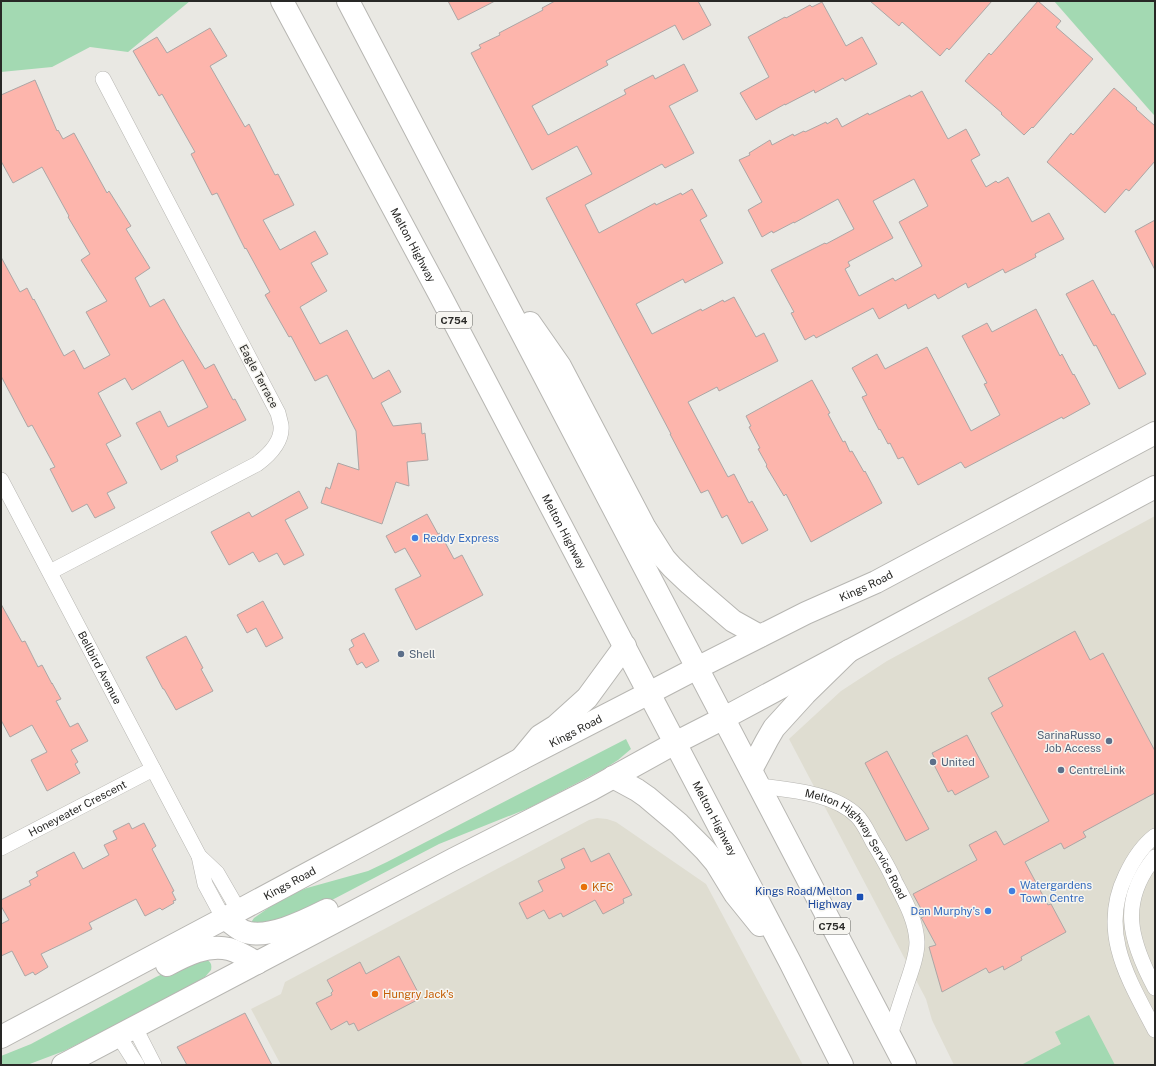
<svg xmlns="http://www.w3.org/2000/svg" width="1156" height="1066" font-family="'Public Sans',sans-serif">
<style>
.built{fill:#dfddd1}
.green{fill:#a3d9b2}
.building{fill:#fdb5ac;stroke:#aca6a5;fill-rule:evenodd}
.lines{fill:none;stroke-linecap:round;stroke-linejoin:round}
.street-casing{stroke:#b7b6b2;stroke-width:16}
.primary-casing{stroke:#b7b6b2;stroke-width:24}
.highway-casing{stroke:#b7b6b2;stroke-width:24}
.street{stroke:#fff;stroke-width:15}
.primary{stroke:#fff;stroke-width:22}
.highway{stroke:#fff;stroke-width:22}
.shop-dot{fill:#3f7fe0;stroke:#f6f5f0;stroke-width:1.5}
.service-dot{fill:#5c6f8a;stroke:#f6f5f0;stroke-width:1.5}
.food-dot{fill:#e8710a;stroke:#f6f5f0;stroke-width:1.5}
.transit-dot{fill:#1a4fb4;stroke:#f6f5f0;stroke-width:1.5}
.labels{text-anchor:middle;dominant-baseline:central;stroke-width:3;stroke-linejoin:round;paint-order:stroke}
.shield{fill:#f6f5f0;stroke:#666663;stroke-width:1}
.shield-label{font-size:10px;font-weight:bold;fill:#282826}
.street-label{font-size:11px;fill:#282826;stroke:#f6f5f0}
.shop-label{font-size:11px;fill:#366cbe;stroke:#f6f5f0;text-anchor:start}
.service-label{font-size:11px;fill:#4e5e75;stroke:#f6f5f0;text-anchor:start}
.food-label{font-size:11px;fill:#c56008;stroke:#f6f5f0;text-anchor:start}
.transit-label{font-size:11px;fill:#164399;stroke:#f6f5f0;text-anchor:end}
</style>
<rect width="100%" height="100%" fill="#e9e8e3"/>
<!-- built -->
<g class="built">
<polygon points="1155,516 1155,1065 954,1065 932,1020 926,999 789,739 841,691 887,661"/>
<polygon points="597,818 607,819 616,822 706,884 803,1065 281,1065 251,1009 281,994 285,982 589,820"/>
</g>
<!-- green -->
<g class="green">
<polygon points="1,1 190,1 128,52 90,47 52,67 1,72"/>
<polygon points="1054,1 1155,1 1155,116 1153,114"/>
<polygon points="626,739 631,749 618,760 604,769 529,808 439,844 309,912 274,923 252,923 252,921 254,918 277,902 291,894 307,888 368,871 387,862"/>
<path d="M207,960C211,962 212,965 211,970L205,977L188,987L120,1023L64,1051L27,1065H1V1056L31,1044L156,977L176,968Z"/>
<polygon points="1089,1015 1115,1065 1021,1065 1061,1044 1055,1032"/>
</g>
<!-- building -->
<g class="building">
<polygon points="448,1 495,1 458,20"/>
<polygon points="555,1 698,1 711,25 683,40 675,25 606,61 608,65 532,106 548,135 626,94 624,90 653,75 655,79 684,64 698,91 669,106 694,153 665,168 662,164 585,205 599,233 655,203 656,205 681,193 682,195 692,189 707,216 700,220 723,263 685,283 683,279 636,304 652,334 701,309 702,311 723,300 724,302 734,297 756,337 764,333 778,361 719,391 717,387 688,402 728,477 734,474 749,503 752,501 768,530 742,544 727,515 722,518 708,490 701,493 670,434 671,434 546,198 592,174 577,146 532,170 471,53 481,48 479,45 500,35 499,33 543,10 542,8"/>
<polygon points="870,1 992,1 949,50 947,48 940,56 902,22 899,26"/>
<polygon points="1038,1 1061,21 1056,27 1093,59 1033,128 1032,127 1024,135 1001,114 1002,113 965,81 989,53 991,55"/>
<polygon points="822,2 846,46 862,37 877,64 845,81 843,78 815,93 814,90 785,105 785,104 756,120 740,93 769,77 748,37 785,17 786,18 810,5 812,7"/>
<polygon points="210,28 227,56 210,66 245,127 249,124 275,175 278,174 294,205 263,220 280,250 315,231 328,254 311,263 327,291 300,307 320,344 347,330 373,379 389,370 401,392 381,403 393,426 421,423 422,434 425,433 428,460 407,462 409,486 396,482 382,524 321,503 326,487 330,489 338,463 359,470 356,431 327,375 315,381 291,336 289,337 265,295 270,292 246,248 245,249 217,193 212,195 191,154 195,152 162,94 159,96 133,51 157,37 167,53"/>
<polygon points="35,80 57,131 58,130 63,139 74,133 107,193 109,191 131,226 126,229 150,268 135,278 150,307 164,299 181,329 205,369 214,364 233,400 235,399 246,420 176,456 178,461 161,470 136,423 160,411 168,427 208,407 183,360 132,390 125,378 98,393 121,436 106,444 127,483 107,493 115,508 95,518 87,504 72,512 50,469 55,467 32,425 28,427 1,376 1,257 20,292 27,288 33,300 34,299 64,356 74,350 84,369 110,355 86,312 107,301 81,260 90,254 68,217 69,216 42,167 13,183 1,161 1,95"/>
<polygon points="1114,88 1137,108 1136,109 1155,126 1155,161 1129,191 1126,189 1105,213 1047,162 1071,133 1073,135"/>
<path d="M922,91L948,139L966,129L980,155L971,160L986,187L996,181L998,183L1008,177L1032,222L1049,213L1064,239L1035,254L1036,257L1021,265L1005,273L1003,269L968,288L966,283L938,299L935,294L908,309L906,304L879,319L873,308L816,338L814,335L805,340L791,313L794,312L771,270L825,243L826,244L854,229L838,199L794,223V222L773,233L772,231L762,237L748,210L762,202L739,160L750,155L749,153L770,140L772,145L793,134L794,136L804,131L805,132L826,122L827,124L837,118L842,127L868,113L869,115L910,95L911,97ZM914,179L928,206L899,222L922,266L895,281L893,278L859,296L845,269L850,266L848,262L893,238L873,201Z"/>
<polygon points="1155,220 1155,270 1135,231"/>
<polygon points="1093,280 1112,315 1114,314 1146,374 1119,389 1096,345 1094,346 1066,294"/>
<polygon points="1036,309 1060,356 1062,354 1073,375 1074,374 1090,404 1063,419 1062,417 965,468 961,462 918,485 903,457 898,459 890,443 888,444 880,429 879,430 862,397 867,395 852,368 877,354 885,369 927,347 971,431 1000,415 984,384 987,383 962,336 987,323 992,332"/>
<polygon points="812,380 830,413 828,414 843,442 845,441 850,452 852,451 864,472 865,471 882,503 811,542 786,494 784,496 766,466 767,465 758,449 760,448 749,427 751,426 746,416"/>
<polygon points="299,491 308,508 285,520 304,555 284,565 277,553 259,562 253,552 229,565 211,532 249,512 252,517"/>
<polygon points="427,514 438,534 440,533 454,559 462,555 483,595 416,630 395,589 421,576 405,548 395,553 386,536"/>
<polygon points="263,601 283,638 266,647 256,628 247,633 237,615"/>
<polygon points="1,604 22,642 25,641 38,667 42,665 52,684 52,683 61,699 56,701 70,727 78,723 88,741 71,750 78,762 75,764 80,773 47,791 31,760 47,752 32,725 10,737 1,720"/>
<polygon points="1075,631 1090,660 1103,653 1155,751 1155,793 1083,832 1086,837 1064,849 1061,843 1025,862 1048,905 1051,904 1066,932 1021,957 1022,960 1004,970 1003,966 989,973 986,968 942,992 929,947 936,945 922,919 921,918 925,916 913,894 977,860 969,845 996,831 1004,845 1049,821 991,713 1003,706 988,678"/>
<polygon points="364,633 379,661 366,668 362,662 357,665 349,649 354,646 351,640"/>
<polygon points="186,636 203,668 201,669 213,691 176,710 164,689 163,689 146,657"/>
<polygon points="967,735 989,777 955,795 952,790 948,792 932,761 935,759 932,753"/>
<polygon points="887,751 929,829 906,841 865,763"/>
<polygon points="129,823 132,829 144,823 156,846 152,849 174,891 172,892 176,900 173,901 174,903 162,910 160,908 145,916 136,899 89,923 92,929 62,944 41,954 48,967 35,975 33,972 25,976 12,951 1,956 1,924 9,920 1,906 1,900 31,885 29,881 38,876 36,872 74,852 83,869 109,855 104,845 117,839 113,831"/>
<polygon points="584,848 591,862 609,853 632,895 623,899 624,903 603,914 595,900 563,917 561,913 549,919 544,910 527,919 519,903 543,891 538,881 565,868 561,859"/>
<polygon points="399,956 421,998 358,1031 354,1023 349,1025 347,1021 331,1030 316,1003 332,995 331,993 333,991 327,980 360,962 366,974"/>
<polygon points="245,1013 272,1065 187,1065 177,1047"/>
</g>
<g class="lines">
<!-- street casing -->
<g class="street-casing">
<g id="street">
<path id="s1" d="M1,480L199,856L205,884L219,910L225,918"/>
<path d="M50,572L257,464C269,455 283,442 281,425C280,421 279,417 278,413L103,79"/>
<path id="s2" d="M760,786C790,790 834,793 857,816C864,823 868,833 873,842C881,855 889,868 895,882C905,901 916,920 917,942C917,957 910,974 905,989C900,1004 895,1020 890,1035"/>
<path d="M1155,836C1142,846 1133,860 1126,875C1098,932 1129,980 1155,1030"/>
<path id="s3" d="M1,848L153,769"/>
<polyline points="199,856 217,873 239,911"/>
<path d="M1155,857C1118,902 1130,941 1155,988"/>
<polyline points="134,1026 154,1065"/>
<polyline points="118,1035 137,1065"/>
</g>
</g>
<!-- primary casing -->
<g class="primary-casing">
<g id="primary">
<path id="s4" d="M697,668L806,613L876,582L1155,433"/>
<polyline points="724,718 1155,487"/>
<path d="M225,918C231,923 237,928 243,931C266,941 307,920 327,910"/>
<path d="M167,965C186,955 207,944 229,949C239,952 249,958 257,963"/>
<path id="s5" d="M1,1037L225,918L521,759L649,693"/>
<polyline points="63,1065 454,859 592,789 675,743"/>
</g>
</g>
<!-- highway casing -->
<g class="highway-casing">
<g id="highway">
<path id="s6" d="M282,1L440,295L790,962L842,1065"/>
<polyline points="348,1 905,1065"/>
<polyline points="530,323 560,366 645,528 664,558 672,567 690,584 733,621 760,636"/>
<polyline points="649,693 697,668"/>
<polyline points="675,743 724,718"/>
<polyline points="521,759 540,736 556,726 587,698 625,646"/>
<polyline points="751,770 767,740 774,728 805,694 849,651"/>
<polyline points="613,777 637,790 647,797 679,824 705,850 716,863 735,894 760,925"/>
</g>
</g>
<!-- street -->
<use href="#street" class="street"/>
<!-- primary -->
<use href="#primary" class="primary"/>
<!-- highway -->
<use href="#highway" class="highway"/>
</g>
<!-- markers -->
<g class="shop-dot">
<circle cx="415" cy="538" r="4"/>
<circle cx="1012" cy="891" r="4"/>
<circle cx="988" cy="911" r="4"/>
</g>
<g class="service-dot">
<circle cx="401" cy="654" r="4"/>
<circle cx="1109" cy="741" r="4"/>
<circle cx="933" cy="762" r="4"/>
<circle cx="1061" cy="770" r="4"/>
</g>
<g class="food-dot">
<circle cx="584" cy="887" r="4"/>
<circle cx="375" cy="994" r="4"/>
</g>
<rect class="transit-dot" x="856" y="893" width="8" height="8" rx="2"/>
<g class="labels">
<!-- shield labels -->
<g class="shield">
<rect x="436" y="312" width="36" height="16" rx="3"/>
<rect x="814" y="918" width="36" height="16" rx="3"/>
</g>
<g class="shield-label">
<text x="454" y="320">C754</text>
<text x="832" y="926">C754</text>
</g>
<!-- street labels -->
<g class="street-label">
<text stroke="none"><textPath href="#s6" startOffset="277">Melton Highway</textPath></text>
<text transform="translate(259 376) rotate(62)">Eagle Terrace</text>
<text stroke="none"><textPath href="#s6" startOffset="601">Melton Highway</textPath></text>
<text stroke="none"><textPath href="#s4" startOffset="188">Kings Road</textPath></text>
<text stroke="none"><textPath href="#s1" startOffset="212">Bellbird Avenue</textPath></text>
<text stroke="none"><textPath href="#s5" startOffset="651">Kings Road</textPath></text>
<text stroke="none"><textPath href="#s3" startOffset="86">Honeyeater Crescent</textPath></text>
<text stroke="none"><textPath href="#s6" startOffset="925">Melton Highway</textPath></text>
<text stroke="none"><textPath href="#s2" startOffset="122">Melton Highway Service Road</textPath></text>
<text stroke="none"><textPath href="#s5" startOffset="327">Kings Road</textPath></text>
</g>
<!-- shop labels -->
<g class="shop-label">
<text x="423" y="538">Reddy Express</text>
<text x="1020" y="885">Watergardens<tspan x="1020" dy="13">Town Centre</tspan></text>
<text x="980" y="911" text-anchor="end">Dan Murphy's</text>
</g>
<!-- service labels -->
<g class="service-label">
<text x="409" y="654">Shell</text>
<text x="1101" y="735" text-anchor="end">SarinaRusso<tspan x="1101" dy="13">Job Access</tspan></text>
<text x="941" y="762">United</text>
<text x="1069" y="770">CentreLink</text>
</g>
<!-- food labels -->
<g class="food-label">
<text x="592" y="887">KFC</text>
<text x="383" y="994">Hungry Jack's</text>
</g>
<!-- transit labels -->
<g class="transit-label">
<text x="852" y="891">Kings Road/Melton<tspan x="852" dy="13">Highway</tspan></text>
</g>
</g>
<!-- border -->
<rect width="1156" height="1066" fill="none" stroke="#282826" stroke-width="4"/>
</svg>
